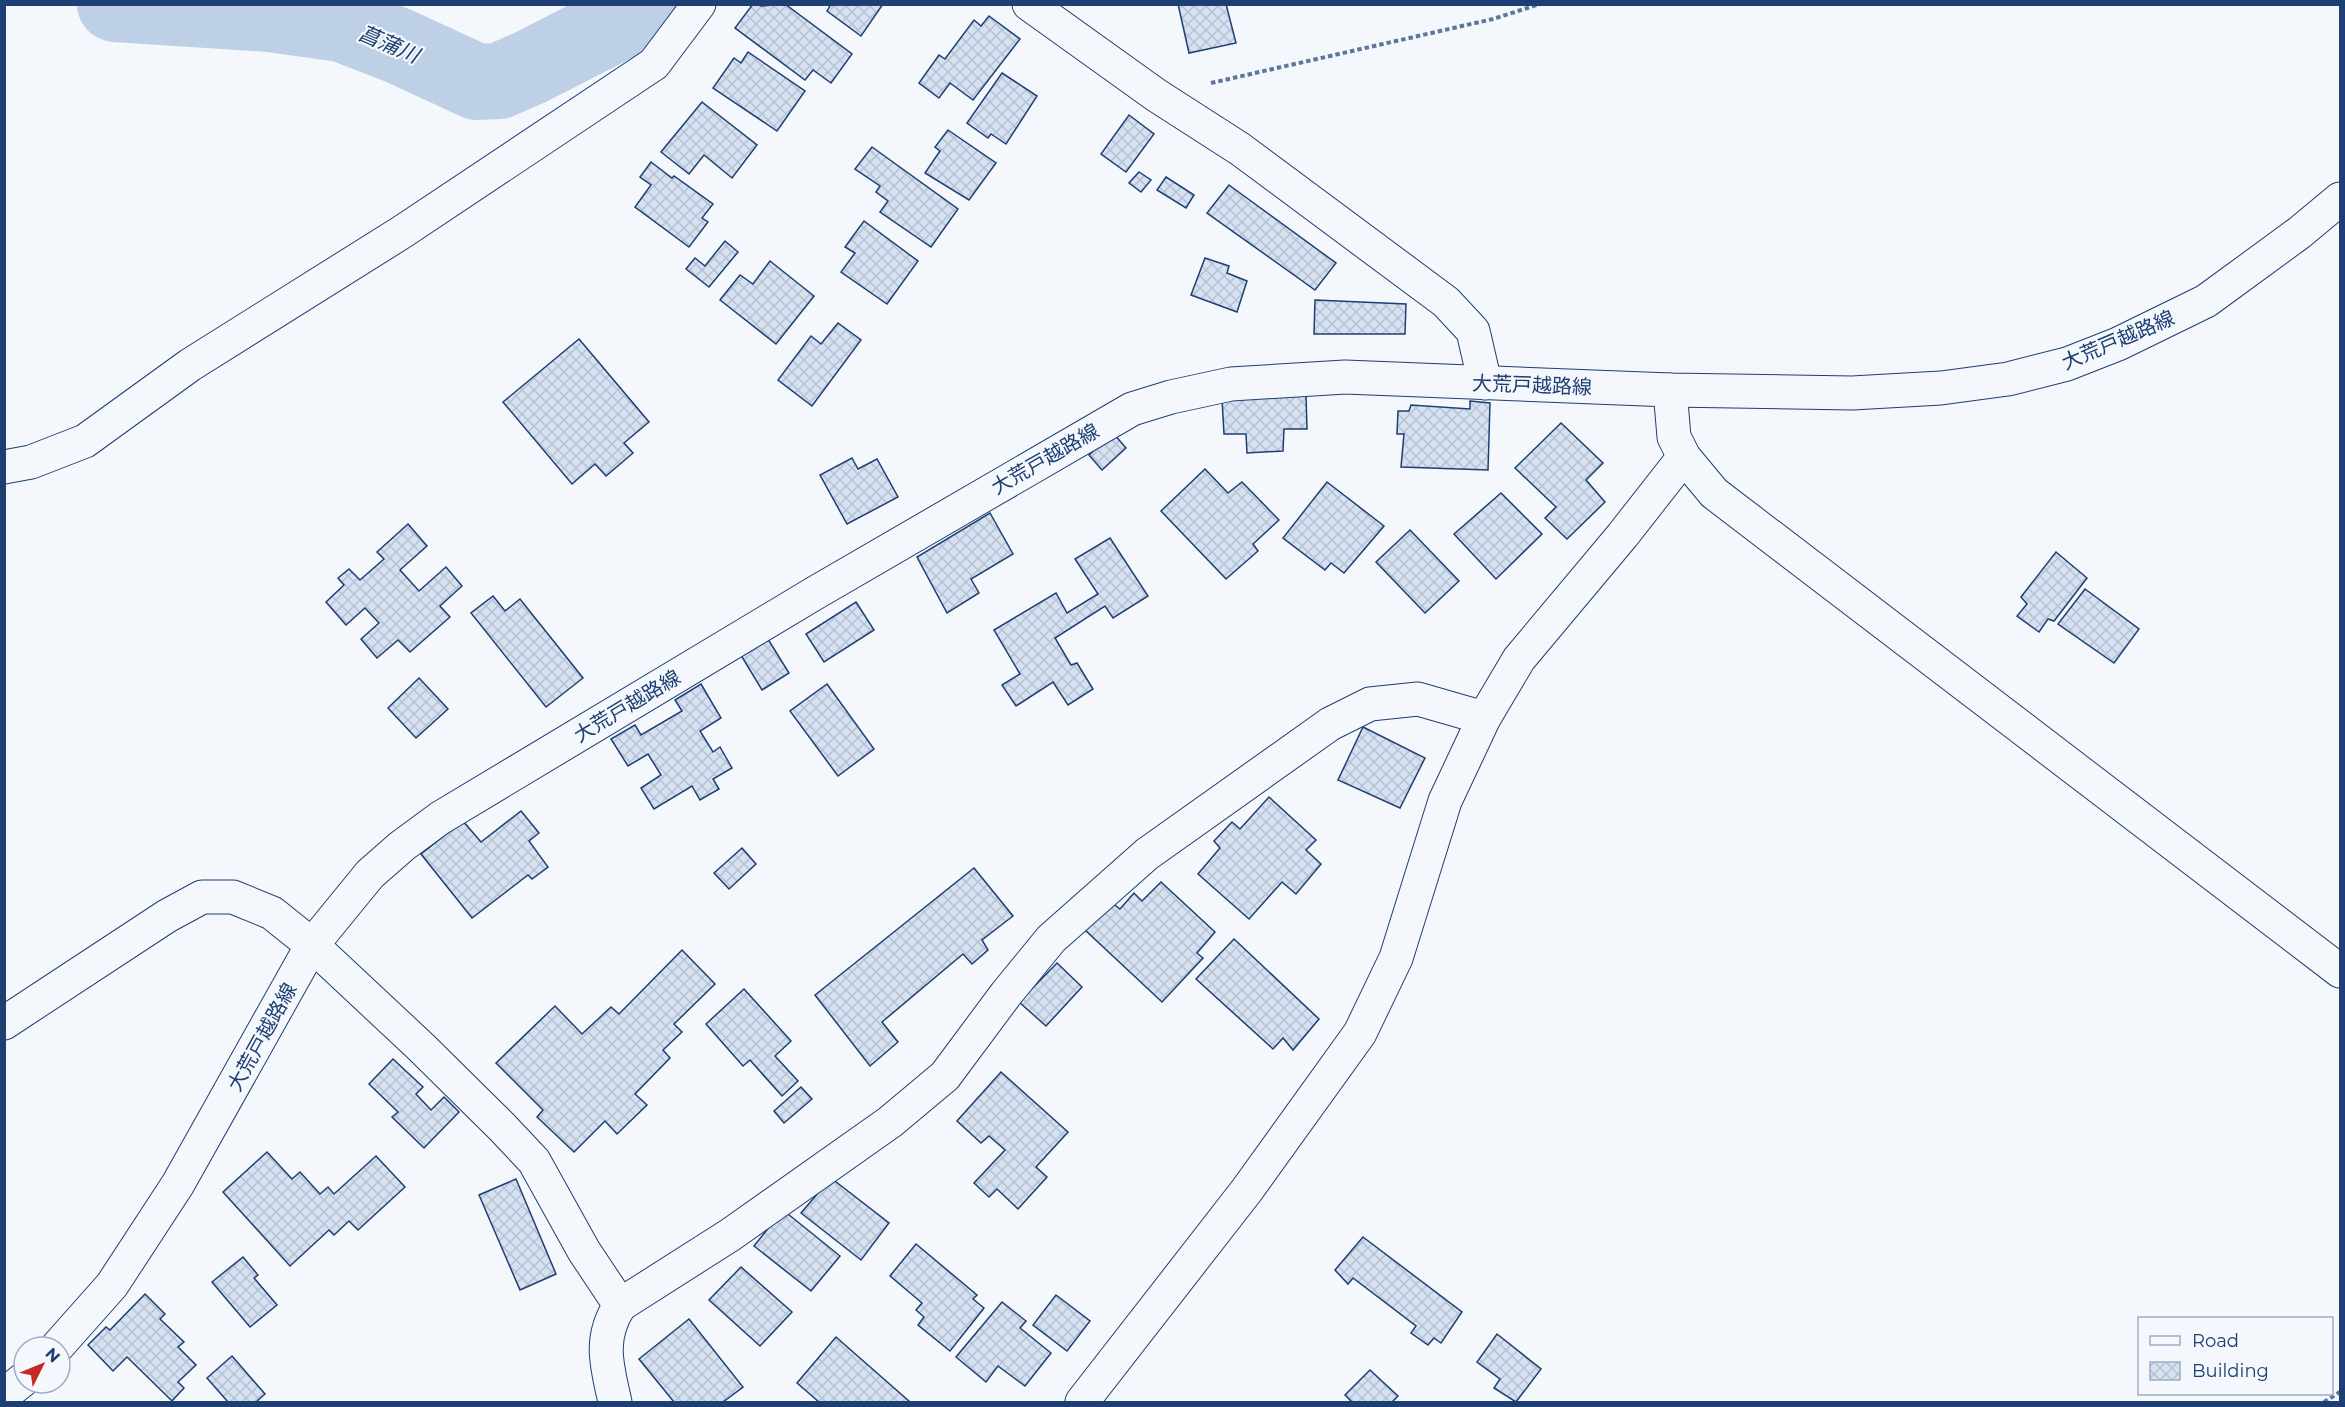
<svg xmlns="http://www.w3.org/2000/svg" width="2345" height="1407" font-family="Montserrat,'Noto Sans JP',sans-serif">
<style>
.lines{fill:none;stroke-linecap:round;stroke-linejoin:round}
.river{stroke:#bed0e5;stroke-width:76}
.building{fill:url(#building-cross-hatch);stroke:#1d3f73;stroke-width:1.5}
.minor-casing{stroke:#1d3f73;stroke-width:35}
.secondary-casing{stroke:#1d3f73;stroke-width:35}
.path{stroke:#5e769c;stroke-width:4;stroke-dasharray:4.5 3;stroke-linecap:butt}
.minor{stroke:#f4f7fb;stroke-width:33}
.secondary{stroke:#f4f7fb;stroke-width:33}
.labels{text-anchor:middle;dominant-baseline:central;stroke-width:4.5;stroke-linejoin:round;paint-order:stroke}
.street-label{font-size:20px;fill:#1d3f73;stroke:#f4f7fb}
.water-label{font-size:21px;font-style:italic;fill:#1d3f73;stroke:#f4f7fb}
</style>
<defs>
<pattern id="building-cross-hatch" width="8" height="8" patternUnits="userSpaceOnUse" patternTransform="scale(1.5)"><rect width="8" height="8" fill="#d5e0f0"/><path d="M0 0l8 8M0 8l8-8" fill="none" stroke="#b6c1d1"/></pattern>
</defs>
<rect width="100%" height="100%" fill="#f4f7fb"/>
<g class="lines">
<!-- river -->
<polyline class="river" points="115,4 270,14 342,24 399,46 477,82 499,81 529,68 627,18 642,4"/>
</g>
<!-- building -->
<g class="building">
<polygon points="753,4 762,6 785,4 852,54 831,83 813,70 805,80 735,28"/>
<polygon points="831,4 883,4 861,36 827,11"/>
<polygon points="1178,4 1226,4 1236,43 1189,53"/>
<polygon points="989,16 1020,39 973,100 950,83 939,98 919,83 939,55 945,59 974,20 981,26"/>
<polygon points="748,52 805,91 777,131 713,88 734,58 741,63"/>
<polygon points="1002,73 1037,96 1006,144 991,134 988,138 967,123"/>
<polygon points="702,102 757,145 732,178 704,155 689,174 661,152"/>
<polygon points="1129,115 1154,134 1126,172 1101,154"/>
<polygon points="948,130 996,163 969,200 925,173 940,151 935,147"/>
<polygon points="872,147 958,209 931,247 880,212 888,201 876,192 880,186 855,169"/>
<polygon points="651,162 672,178 674,176 713,204 702,218 708,222 689,247 635,207 651,185 640,177"/>
<polygon points="1139,172 1151,180 1141,192 1129,183"/>
<polygon points="1166,177 1194,195 1186,208 1157,190"/>
<polygon points="1229,185 1336,263 1315,290 1207,213"/>
<polygon points="864,221 918,261 887,304 841,272 855,253 845,247"/>
<polygon points="725,241 738,252 709,287 686,269 695,258 705,266"/>
<polygon points="1205,258 1229,266 1227,273 1247,281 1237,312 1191,295"/>
<polygon points="770,261 814,296 776,344 720,300 740,275 753,284"/>
<polygon points="1315,300 1406,304 1405,334 1314,334"/>
<polygon points="838,323 861,340 812,406 778,380 811,336 821,344"/>
<polygon points="579,339 649,422 624,443 633,453 606,476 595,464 572,484 503,402"/>
<polygon points="1306,395 1307,429 1284,429 1283,451 1247,453 1246,434 1224,434 1222,399"/>
<polygon points="1470,401 1490,403 1488,470 1401,467 1404,434 1397,434 1398,411 1409,411 1411,405 1470,409"/>
<polygon points="1561,423 1603,463 1586,480 1605,502 1567,539 1545,518 1556,507 1515,468"/>
<polygon points="1113,433 1126,448 1102,470 1089,455"/>
<polygon points="852,458 858,469 877,459 898,497 847,524 820,475"/>
<polygon points="1205,469 1228,493 1242,482 1279,520 1253,544 1258,551 1226,579 1161,511"/>
<polygon points="1327,482 1384,526 1344,573 1331,563 1325,570 1283,538"/>
<polygon points="1501,493 1542,534 1496,579 1454,534"/>
<polygon points="990,513 1013,554 971,579 979,593 947,613 917,557"/>
<polygon points="408,524 427,546 400,570 419,591 446,567 462,586 440,606 450,617 410,652 398,640 377,658 361,639 379,623 365,608 346,625 326,602 344,585 338,578 349,569 360,580 384,559 377,552"/>
<polygon points="1410,530 1459,581 1425,613 1376,562"/>
<polygon points="1110,538 1148,596 1113,618 1105,606 1055,638 1071,665 1077,663 1093,689 1068,705 1053,682 1016,706 1002,685 1020,674 994,630 1056,593 1067,613 1098,594 1075,559"/>
<polygon points="2056,552 2087,578 2054,621 2048,619 2039,632 2017,616 2027,604 2021,597"/>
<polygon points="2085,589 2139,629 2114,663 2058,624"/>
<polygon points="493,596 505,611 520,599 583,678 546,707 471,613"/>
<polygon points="856,602 874,630 824,662 806,634"/>
<polygon points="766,636 789,673 762,690 739,652"/>
<polygon points="419,678 448,709 416,738 388,708"/>
<polygon points="701,684 721,718 700,731 713,752 720,747 732,768 713,779 719,789 700,800 692,786 654,809 641,788 661,775 648,754 628,766 611,739 635,725 641,735 682,711 675,700"/>
<polygon points="827,684 874,749 838,776 790,711"/>
<polygon points="1363,727 1425,758 1400,808 1338,780"/>
<polygon points="1269,797 1316,840 1306,850 1321,864 1296,894 1282,882 1249,919 1198,874 1220,848 1214,841 1232,822 1240,829"/>
<polygon points="521,811 539,833 529,841 548,867 532,879 528,875 472,918 421,854 463,821 481,842"/>
<polygon points="742,848 756,864 729,889 714,873"/>
<polygon points="974,868 1013,916 982,940 988,950 972,964 963,954 882,1022 898,1042 870,1066 815,995"/>
<polygon points="1161,882 1215,932 1197,953 1203,958 1162,1002 1085,930 1112,903 1120,909 1134,893 1142,901"/>
<polygon points="1234,939 1319,1019 1293,1050 1283,1038 1273,1049 1196,979"/>
<polygon points="682,950 715,984 674,1024 682,1032 663,1050 670,1058 635,1094 647,1105 617,1134 605,1121 574,1152 537,1117 543,1110 496,1063 555,1006 582,1034 611,1007 619,1014"/>
<polygon points="1057,963 1082,987 1046,1026 1019,1002"/>
<polygon points="744,989 791,1041 775,1056 798,1081 782,1096 750,1060 743,1066 706,1024"/>
<polygon points="393,1059 423,1087 416,1094 431,1110 444,1097 459,1112 424,1148 392,1117 398,1112 369,1084"/>
<polygon points="1001,1072 1068,1132 1036,1167 1047,1177 1018,1209 997,1189 989,1197 974,1183 1005,1150 989,1136 981,1143 957,1121"/>
<polygon points="801,1087 812,1099 784,1123 774,1111"/>
<polygon points="267,1152 292,1179 300,1172 320,1194 328,1187 334,1194 376,1156 405,1187 358,1230 349,1221 334,1235 329,1230 290,1266 223,1192"/>
<polygon points="831,1178 889,1223 861,1260 801,1213"/>
<polygon points="516,1179 556,1274 520,1290 479,1195"/>
<polygon points="783,1210 840,1256 811,1291 754,1246"/>
<polygon points="1363,1237 1462,1312 1441,1343 1434,1338 1428,1345 1411,1333 1416,1326 1353,1278 1348,1284 1335,1270"/>
<polygon points="916,1244 977,1295 973,1299 984,1308 950,1351 918,1325 924,1317 916,1310 922,1303 890,1276"/>
<polygon points="243,1257 258,1275 254,1278 277,1305 250,1327 212,1282"/>
<polygon points="741,1267 792,1312 760,1346 709,1300"/>
<polygon points="145,1294 165,1314 160,1319 184,1342 178,1347 196,1365 178,1382 184,1388 172,1401 127,1357 113,1371 88,1345 106,1327 110,1330"/>
<polygon points="1056,1295 1090,1321 1067,1351 1033,1325"/>
<polygon points="1002,1302 1026,1321 1020,1328 1051,1353 1025,1386 998,1366 986,1382 956,1357"/>
<polygon points="689,1319 743,1387 723,1402 674,1402 639,1359"/>
<polygon points="1497,1334 1541,1369 1516,1402 1494,1388 1500,1379 1477,1362"/>
<polygon points="836,1337 910,1402 819,1402 797,1383"/>
<polygon points="232,1356 265,1394 256,1402 228,1402 207,1378"/>
<polygon points="1370,1370 1398,1396 1392,1402 1352,1402 1345,1395"/>
</g>
<g class="lines">
<!-- minor casing -->
<g class="minor-casing">
<g id="minor">
<polyline points="1029,4 1156,95 1240,149 1446,302 1473,331 1485,383"/>
<polyline points="1670,390 1674,437 1684,457 1714,493 2340,971"/>
<polyline points="4,467 31,462 85,441 190,365 402,232 654,64 699,4"/>
<path d="M4,1023L167,916L202,897H233L272,913L312,945L421,1047L502,1127L534,1161L584,1251L620,1305C598,1339 607,1366 615,1402"/>
<polyline points="620,1305 730,1235 890,1122 945,1076 1006,994 1051,939 1147,854 1330,724 1370,704 1418,699 1484,718"/>
<polyline points="1082,1402 1247,1190 1360,1033 1396,958 1445,801 1484,718 1519,659 1622,536 1684,457"/>
</g>
</g>
<!-- secondary casing -->
<g class="secondary-casing">
<g id="secondary">
<polyline points="57,1347 112,1285 178,1184 312,945 370,874 402,846 440,818 815,593 1132,409 1171,397 1231,384 1345,377 1670,390 1852,393 1941,388 2008,379 2067,364 2118,344 2206,301 2299,233 2340,199"/>
<polyline points="4,1395 24,1379"/>
</g>
</g>
<!-- path -->
<g class="path">
<polyline points="1211,83 1493,19 1540,4"/>
<polyline points="2324,1402 2340,1392"/>
</g>
<!-- minor -->
<use href="#minor" class="minor"/>
<!-- secondary -->
<use href="#secondary" class="secondary"/>
</g>
<g class="labels">
<!-- street labels -->
<g class="street-label">
<text transform="translate(2118 340) rotate(-23)">大荒戸越路線</text>
<text transform="translate(1532 385) rotate(2)">大荒戸越路線</text>
<text transform="translate(1045 459) rotate(-30)">大荒戸越路線</text>
<text transform="translate(627 706) rotate(-31)">大荒戸越路線</text>
<text transform="translate(262 1037) rotate(-61)">大荒戸越路線</text>
</g>
<!-- water labels -->
<g class="water-label">
<text transform="translate(389 44) rotate(23)">菖蒲川</text>
</g>
</g>
<!-- border -->
<rect width="2345" height="1407" fill="none" stroke="#1d3f73" stroke-width="12"/>
<!-- legend -->
<rect x="2138" y="1317" width="195" height="78" fill="#f4f7fb" stroke="#9eadc5" stroke-width="1.5"/>
<rect x="2150" y="1336" width="30" height="9" fill="#f4f7fb" stroke="#9eadc5" stroke-width="1.5"/>
<text x="2192" y="1347" font-size="18" fill="#1d3f73">Road</text>
<rect x="2150" y="1362" width="30" height="18" fill="url(#building-cross-hatch)" stroke="#9eadc5" stroke-width="1.5"/>
<text x="2192" y="1377" font-size="18" fill="#1d3f73">Building</text>
<!-- north arrow -->
<g transform="translate(42 1365) rotate(47)"><circle r="28" fill="#f4f7fb" stroke="#9eadc5" stroke-width="1.5"/>
<path d="M0-4.5L10 22L0 15L-10 22Z" fill="#c62828"/>
<text y="-9" font-size="16" font-weight="bold" text-anchor="middle" fill="#1d3f73">N</text>
</g>
</svg>
